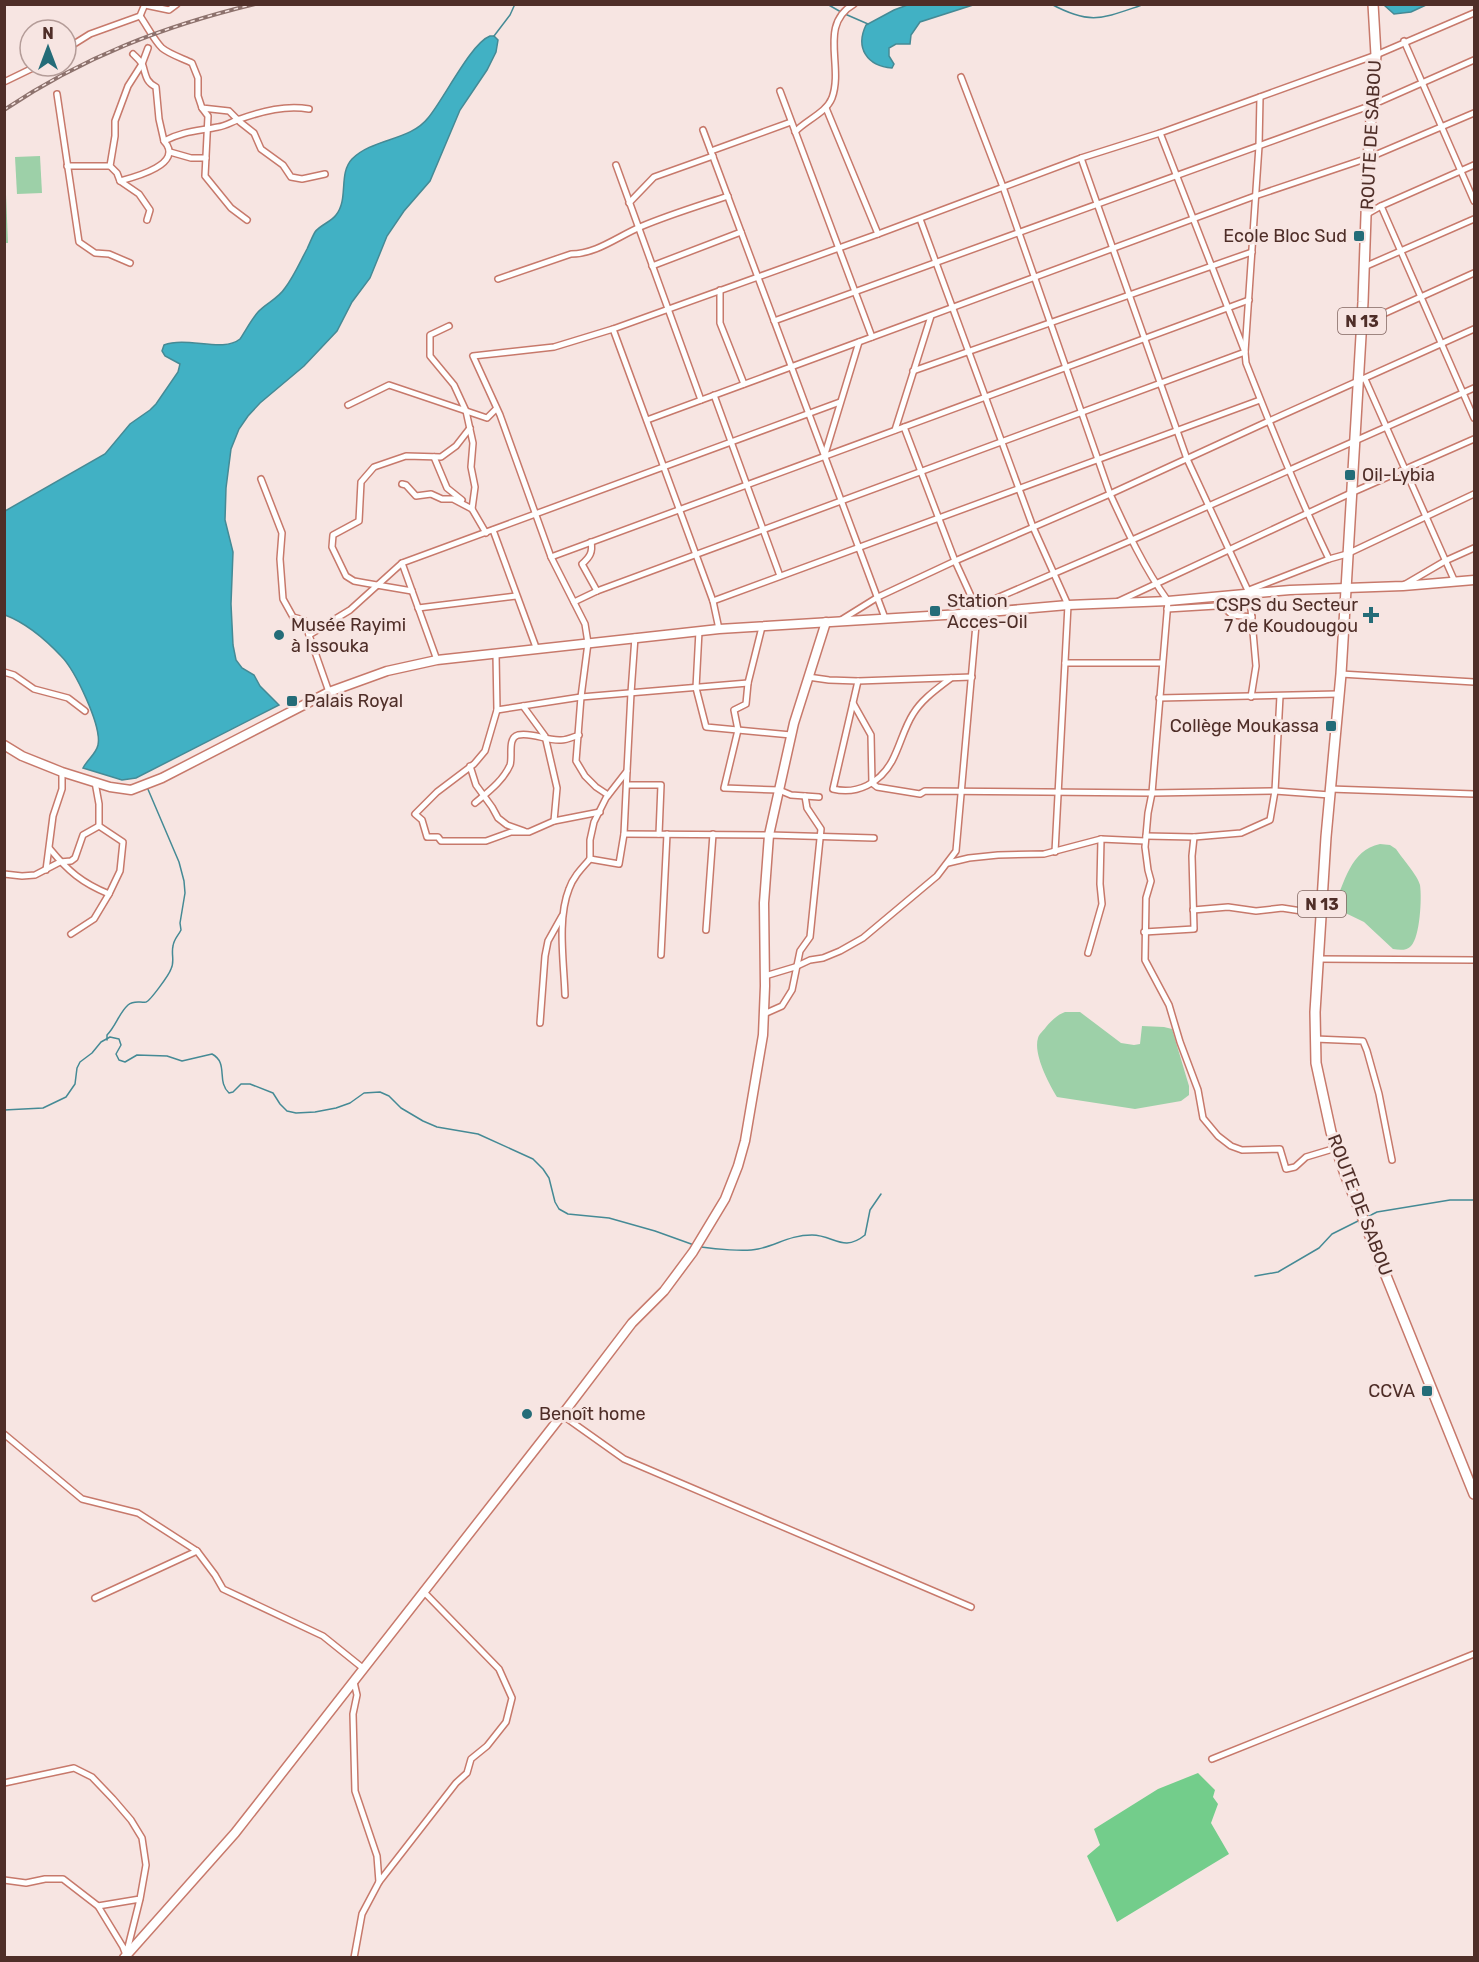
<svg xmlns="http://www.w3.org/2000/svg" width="1479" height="1962" font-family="Rubik,sans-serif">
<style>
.green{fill:#9dd0a8}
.forest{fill:#73cd8b}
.water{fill:#41b1c4;stroke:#458a95;stroke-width:1.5}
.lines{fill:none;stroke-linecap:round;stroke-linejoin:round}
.stream{stroke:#458a95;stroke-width:1.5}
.street-casing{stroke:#c7796b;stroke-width:8}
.secondary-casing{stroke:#c7796b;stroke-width:11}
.primary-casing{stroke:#c7796b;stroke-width:12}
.street{stroke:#fff;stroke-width:5}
.secondary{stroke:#fff;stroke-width:8}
.primary{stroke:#fff;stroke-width:9}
.rail-casing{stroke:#8d726d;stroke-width:4}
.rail{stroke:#f7e5e2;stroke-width:1.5;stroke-dasharray:4.5;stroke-linecap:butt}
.poi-dot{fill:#246c78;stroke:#f7e5e2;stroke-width:2}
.labels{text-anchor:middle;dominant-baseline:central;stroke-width:6;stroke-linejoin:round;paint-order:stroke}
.shield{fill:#f7e5e2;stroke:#816560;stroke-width:1.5}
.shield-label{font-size:16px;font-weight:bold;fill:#4f2e28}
.street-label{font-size:18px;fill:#4f2e28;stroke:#f7e5e2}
.poi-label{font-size:18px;fill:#4f2e28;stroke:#f7e5e2;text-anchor:start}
</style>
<rect width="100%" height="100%" fill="#f7e5e2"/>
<!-- green -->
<g class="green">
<polygon points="40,156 42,193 17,194 15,157"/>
<polygon points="5,170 8,243 5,243 4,170"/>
<path d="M1380,844L1390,845L1396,849C1402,858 1418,876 1420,885C1422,898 1420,937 1411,946C1407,951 1399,950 1393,949L1364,922L1333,907C1345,883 1350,850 1380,844Z"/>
<path d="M1065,1012H1080L1121,1043L1134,1045L1140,1044L1142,1026L1164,1027L1172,1029L1189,1086V1095L1181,1101L1135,1109L1057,1097C1049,1084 1033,1054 1038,1038C1039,1034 1044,1030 1046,1027C1051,1021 1057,1015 1065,1012Z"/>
</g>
<!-- forest -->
<polygon class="forest" points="1198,1773 1215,1790 1213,1797 1218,1804 1211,1823 1229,1854 1117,1922 1087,1856 1100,1845 1094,1829 1158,1789"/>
<!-- water -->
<g class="water">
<path d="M910,4L973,5L920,22L911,35L910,44H896L889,48V56L894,64L892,68C867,66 855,48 866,25L894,10Z"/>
<polygon points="1384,5 1426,5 1411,12 1394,14"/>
<path d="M490,36H494L498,40L496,52L487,70L460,110L430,181L404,211L387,236L370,278L352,302L337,331L304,366L260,403L248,416L239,429L231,449L226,488L225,520L233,552L231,604L233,645L236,660L242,668L254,675L260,686L279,705L136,778L122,780L83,768C87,760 96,754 98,745C102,726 75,670 61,656C45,639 26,623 5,615V511L105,454L130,424L150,410L156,404L178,372L180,364L165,356L162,351L164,345C187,336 223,353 240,339C246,330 251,320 258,312C266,303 278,299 285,288C294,276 300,262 307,249C310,243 312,237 315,232C320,225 331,222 336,215C349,199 338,174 352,159C373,138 410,141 428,118C444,99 471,43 490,36Z"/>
</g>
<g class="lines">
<!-- stream -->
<g class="stream">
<polyline points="827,4 841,12"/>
<path d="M1051,4C1092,26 1103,18 1145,4"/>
<polyline points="845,14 868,24"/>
<polyline points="494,36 510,15 515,4"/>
<path d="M107,1040V1035C116,1026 119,1013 128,1005C134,1000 140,1003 146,1002C150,1001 169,975 171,969C175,962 171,954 173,946C174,939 178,936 181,930L180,923L185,893L184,881L179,862L147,787"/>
<path d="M4,1110L43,1108L66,1097L75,1084L77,1068L80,1062L92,1053L101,1042L110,1037L119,1039L121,1045L116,1054L119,1060L125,1062L137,1055L167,1056L182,1061L212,1054C229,1063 216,1081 229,1093L233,1092L241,1084H250L273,1093L280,1104L287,1111L296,1113L315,1112L336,1108L350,1103L364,1093L380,1092L389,1096L401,1108L423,1121L437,1127L478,1134L533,1159L543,1169L549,1178L555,1202L559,1209L568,1214L609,1218L655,1231L694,1245"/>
<polyline points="1367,1217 1377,1212 1450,1200 1474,1200"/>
<path d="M701,1247C715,1249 745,1252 758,1249C777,1245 790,1235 812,1235C834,1235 843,1253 865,1235L870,1210L881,1194"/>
<polyline points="1255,1276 1278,1272 1319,1248 1332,1234 1360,1220"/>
</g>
<!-- street casing -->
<g class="street-casing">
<g id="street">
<polyline points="145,5 169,10 177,4"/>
<path d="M140,16C147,26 154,40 162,48C169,54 184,59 192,63L198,78V96L202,108L229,111L240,122L254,133L261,149L283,165L291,177L302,179L325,174"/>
<polyline points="1404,41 1474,201"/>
<polyline points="66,49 90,34 140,16 145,4"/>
<path d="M961,77L1003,187L1110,494C1127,531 1144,568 1168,601L1152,793L1148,813L1145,847L1148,870L1151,881L1146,898L1145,960L1169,1005L1180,1042L1198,1090L1203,1118L1218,1136L1231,1146L1242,1150L1280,1149L1286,1169L1295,1167L1306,1157L1336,1148"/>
<polyline points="4,82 37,66"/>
<polyline points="780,91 872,337"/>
<polyline points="57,94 79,242 95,253 109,254 130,263"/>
<polyline points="202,108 208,116 205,176 231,208 247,220"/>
<polyline points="826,108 878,234"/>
<polyline points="703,130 885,618"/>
<path d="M795,132C806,120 826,113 832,98C844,65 818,25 854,4"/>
<path d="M1160,133L1245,352L1246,363C1272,429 1298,495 1329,559"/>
<path d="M164,141C183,131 198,131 218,127C226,126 233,121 240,119C263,111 286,105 309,109"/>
<polyline points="711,151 791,122"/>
<polyline points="170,152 191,158 206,158"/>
<polyline points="1081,158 1187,459 1250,595"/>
<polyline points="616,165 701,400"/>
<polyline points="67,166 110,166"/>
<path d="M120,181C135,177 185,164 164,141L159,119L156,87C146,82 146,76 143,66C141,61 137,58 133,54"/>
<polyline points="629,203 654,177 713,156"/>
<polyline points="1381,206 1474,418"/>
<polyline points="1367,214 1381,206 1474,165"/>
<polyline points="920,219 1033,527 1068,605 1055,852"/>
<polyline points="147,220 150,210 139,194 120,181 117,173 110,166 115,136 115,121 128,86 142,64 148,48"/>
<polyline points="652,266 741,232"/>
<polyline points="1364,267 1474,219"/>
<path d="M498,279L571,254C596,254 617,237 640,227C668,215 698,206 728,196"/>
<polyline points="720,290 720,323 744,384"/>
<polyline points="774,321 1372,105 1474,60"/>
<polyline points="1361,324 1474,273"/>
<polyline points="449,326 430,335 430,356 454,385 466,411 473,443 471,467 475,487 472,509 486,533"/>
<polyline points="613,329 713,601 719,629"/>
<polyline points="913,371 1252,252"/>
<polyline points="1365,379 1455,582"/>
<polyline points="714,395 780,576"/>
<polyline points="348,405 389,385 487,418 496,409"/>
<polyline points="647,420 1255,196 1368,158 1474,113"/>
<polyline points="895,430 931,316"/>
<polyline points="825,454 859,342"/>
<polyline points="434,457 447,488 462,500"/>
<polyline points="261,479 282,533 280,559 283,599 293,617 304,620 309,635"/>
<polyline points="402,484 406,485 416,496 431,494 442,499 453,499 472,509"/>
<polyline points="493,530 537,650"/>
<path d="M591,542C593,552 590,557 582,564L597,591"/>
<polyline points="551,557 1249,300"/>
<polyline points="402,563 437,660"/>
<polyline points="1404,585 1445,561 1474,548"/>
<polyline points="1249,590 1329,559 1347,554 1474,494"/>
<polyline points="412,591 365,583 354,581 346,576 332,547 333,535 359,521 361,482 374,467 406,456 441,457 456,446 470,428"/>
<polyline points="713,601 1260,400"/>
<polyline points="574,602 597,591 1245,352 1259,146 1260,97"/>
<polyline points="1117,602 1351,493 1474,439"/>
<polyline points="1221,605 1232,615 1252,617"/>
<polyline points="976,607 1132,540 1474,388"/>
<polyline points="418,608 516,596"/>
<polyline points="1167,609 1249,604 1251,609 1256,666 1251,697"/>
<polyline points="841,620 878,597 955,561 1110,494 1269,421 1474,329"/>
<polyline points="762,627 748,683 746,704 734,710 738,730 724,788 779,790 791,795 819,797"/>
<polyline points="699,631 696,688 706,727 791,735"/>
<polyline points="496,654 497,710 485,751 474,764 437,792 415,814 422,820 427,837 438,837 441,841 486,841 511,832 529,832 554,821 600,812"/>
<polyline points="1065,663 1162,663"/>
<polyline points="4,672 14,675 34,689 68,698 85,711"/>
<polyline points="1341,674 1474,682"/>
<polyline points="808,677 829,680 858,681 972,677"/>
<path d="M858,681L833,789C857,795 880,783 892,761C900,746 904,728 913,714C922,699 937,689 951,678"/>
<polyline points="329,692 309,635 350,610 402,563 840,402"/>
<polyline points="1159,698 1338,694"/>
<polyline points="853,703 871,735 872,783 877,787 920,794 925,791 1152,793 1275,791 1330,795"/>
<polyline points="523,706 545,736 557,788 554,821"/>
<polyline points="497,710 581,697 748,683"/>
<polyline points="470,766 476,785 492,807 498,818 507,825 524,831"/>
<polyline points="627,785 661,785 659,834"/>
<polyline points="1330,789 1474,794"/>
<polyline points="608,795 596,787 585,776 576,761 581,697 588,643 585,624 551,557 500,415 473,356 554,347 613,329 878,234 1081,158 1160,133 1376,55 1474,13"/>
<path d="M475,803C488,792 503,781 510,765C513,757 507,738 518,735C533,732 546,741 561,740C567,740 573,737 579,735"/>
<polyline points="624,834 769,835 874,838"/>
<polyline points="1146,836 1194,837 1241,833 1270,820 1275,791 1280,696"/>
<path d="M50,849C68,871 82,883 109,894"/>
<polyline points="590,859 590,840 594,822 606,798 627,771 631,693 635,637"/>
<polyline points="948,863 969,858 998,855 1044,854 1101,839 1145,841"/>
<polyline points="46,870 53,816 62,789 62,772"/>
<polyline points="4,874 22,876 35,875 60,862 71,861 75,858 83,835 99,826"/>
<polyline points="1193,910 1228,907 1256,911 1282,908 1321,914"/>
<polyline points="706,930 713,834"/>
<polyline points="1144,932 1194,929 1192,856 1194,837"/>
<polyline points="71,934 94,919 109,894 120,871 123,842 99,826 99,804 95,782"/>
<polyline points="1088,953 1102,904 1100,884 1101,839"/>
<polyline points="661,955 667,834"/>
<polyline points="1318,959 1474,960"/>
<polyline points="765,976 795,967 810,960 823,958 840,951 863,938 937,876 956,851 977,613 976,607 955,561 904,427"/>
<path d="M565,995C564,963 557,919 569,889C573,877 582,868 590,859L619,864L624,834L627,771"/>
<polyline points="764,1014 782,1006 792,990 800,951 810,937 821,829 807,808 805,796"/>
<polyline points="540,1023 545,956 548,941 562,916"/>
<polyline points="1315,1039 1363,1041 1367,1051 1379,1094 1392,1160"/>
<polyline points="562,1415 624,1459 971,1607"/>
<polyline points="4,1434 82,1499 138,1513 197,1551 95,1598"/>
<polyline points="197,1551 215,1575 223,1589 323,1636 364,1669"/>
<polyline points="354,1682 357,1695 353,1714 355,1791 377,1856 379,1882 362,1914 354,1958"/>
<polyline points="1212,1759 1474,1654"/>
<polyline points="4,1783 74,1768 92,1777 113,1799 131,1820 142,1838 146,1865 140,1899 126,1955 123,1947 98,1906 140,1899"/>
<polyline points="4,1880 26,1883 45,1879 63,1879 98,1906"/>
<polyline points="379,1882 456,1783 467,1773 471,1759 487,1746 506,1722 512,1698 499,1669 423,1591"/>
</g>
</g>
<!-- secondary casing -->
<g class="secondary-casing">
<g id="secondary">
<polyline points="4,745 22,756 62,772 110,787 131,790 162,778 329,692 387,671 437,660 719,629 977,613 1068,605 1168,601 1290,590 1403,586 1474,580"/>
<polyline points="124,1958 235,1833 562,1415 632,1323 664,1291 693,1252 725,1199 738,1166 745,1141 763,1035 765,986 764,903 769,835 794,723 826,622"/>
</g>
</g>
<!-- primary casing -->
<g class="primary-casing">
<polyline id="primary" points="1373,4 1376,55 1368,158 1363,302 1341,674 1326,837 1315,1012 1316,1063 1331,1132 1345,1174 1474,1494"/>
</g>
<!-- street -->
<use href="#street" class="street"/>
<!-- secondary -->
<use href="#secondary" class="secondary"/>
<!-- primary -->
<use href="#primary" class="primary"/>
<!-- rail casing -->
<g class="rail-casing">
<path id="rail" d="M4,110C83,57 164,26 255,4"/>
</g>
<!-- rail -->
<use href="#rail" class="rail"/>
</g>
<!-- markers -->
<g class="poi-dot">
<rect x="1353" y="230" width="12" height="12" rx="3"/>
<rect x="1344" y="469" width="12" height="12" rx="3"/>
<rect x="929" y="605" width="12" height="12" rx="3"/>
<path d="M1368 606h6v6h6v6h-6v6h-6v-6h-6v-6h6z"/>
<circle cx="279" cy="635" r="6"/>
<rect x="286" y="695" width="12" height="12" rx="3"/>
<rect x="1325" y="720" width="12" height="12" rx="3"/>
<rect x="1421" y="1385" width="12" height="12" rx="3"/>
<circle cx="527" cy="1414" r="6"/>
</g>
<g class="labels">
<!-- shield labels -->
<g class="shield">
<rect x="1338" y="308" width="48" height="26" rx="4.5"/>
<rect x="1298" y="891" width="48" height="26" rx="4.5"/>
</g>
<g class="shield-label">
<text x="1362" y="321">N 13</text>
<text x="1322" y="904">N 13</text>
</g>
<!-- street labels -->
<g class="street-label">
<text transform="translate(1371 135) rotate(-87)">ROUTE DE SABOU</text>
<text transform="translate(1360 1205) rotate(69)">ROUTE DE SABOU</text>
</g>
<!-- poi labels -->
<g class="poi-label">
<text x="1347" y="236" text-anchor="end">Ecole Bloc Sud</text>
<text x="1362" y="475">Oil-Lybia</text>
<text x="947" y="601">Station<tspan x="947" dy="21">Acces-Oil</tspan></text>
<text x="1358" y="605" text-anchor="end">CSPS du Secteur<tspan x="1358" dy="21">7 de Koudougou</tspan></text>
<text x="291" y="625">Musée Rayimi<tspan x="291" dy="21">à Issouka</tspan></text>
<text x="304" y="701">Palais Royal</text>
<text x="1319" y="726" text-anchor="end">Collège Moukassa</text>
<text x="1415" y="1391" text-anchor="end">CCVA</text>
<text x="539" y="1414">Benoît home</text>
</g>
</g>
<!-- border -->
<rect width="1479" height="1962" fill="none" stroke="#4f2e28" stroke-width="12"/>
<!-- north arrow -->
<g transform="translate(48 48)"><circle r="28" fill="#f7e5e2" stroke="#b49c98" stroke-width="1.5"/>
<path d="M0-4.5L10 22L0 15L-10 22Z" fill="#246c78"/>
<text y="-9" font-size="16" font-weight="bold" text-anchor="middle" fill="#4f2e28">N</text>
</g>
</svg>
